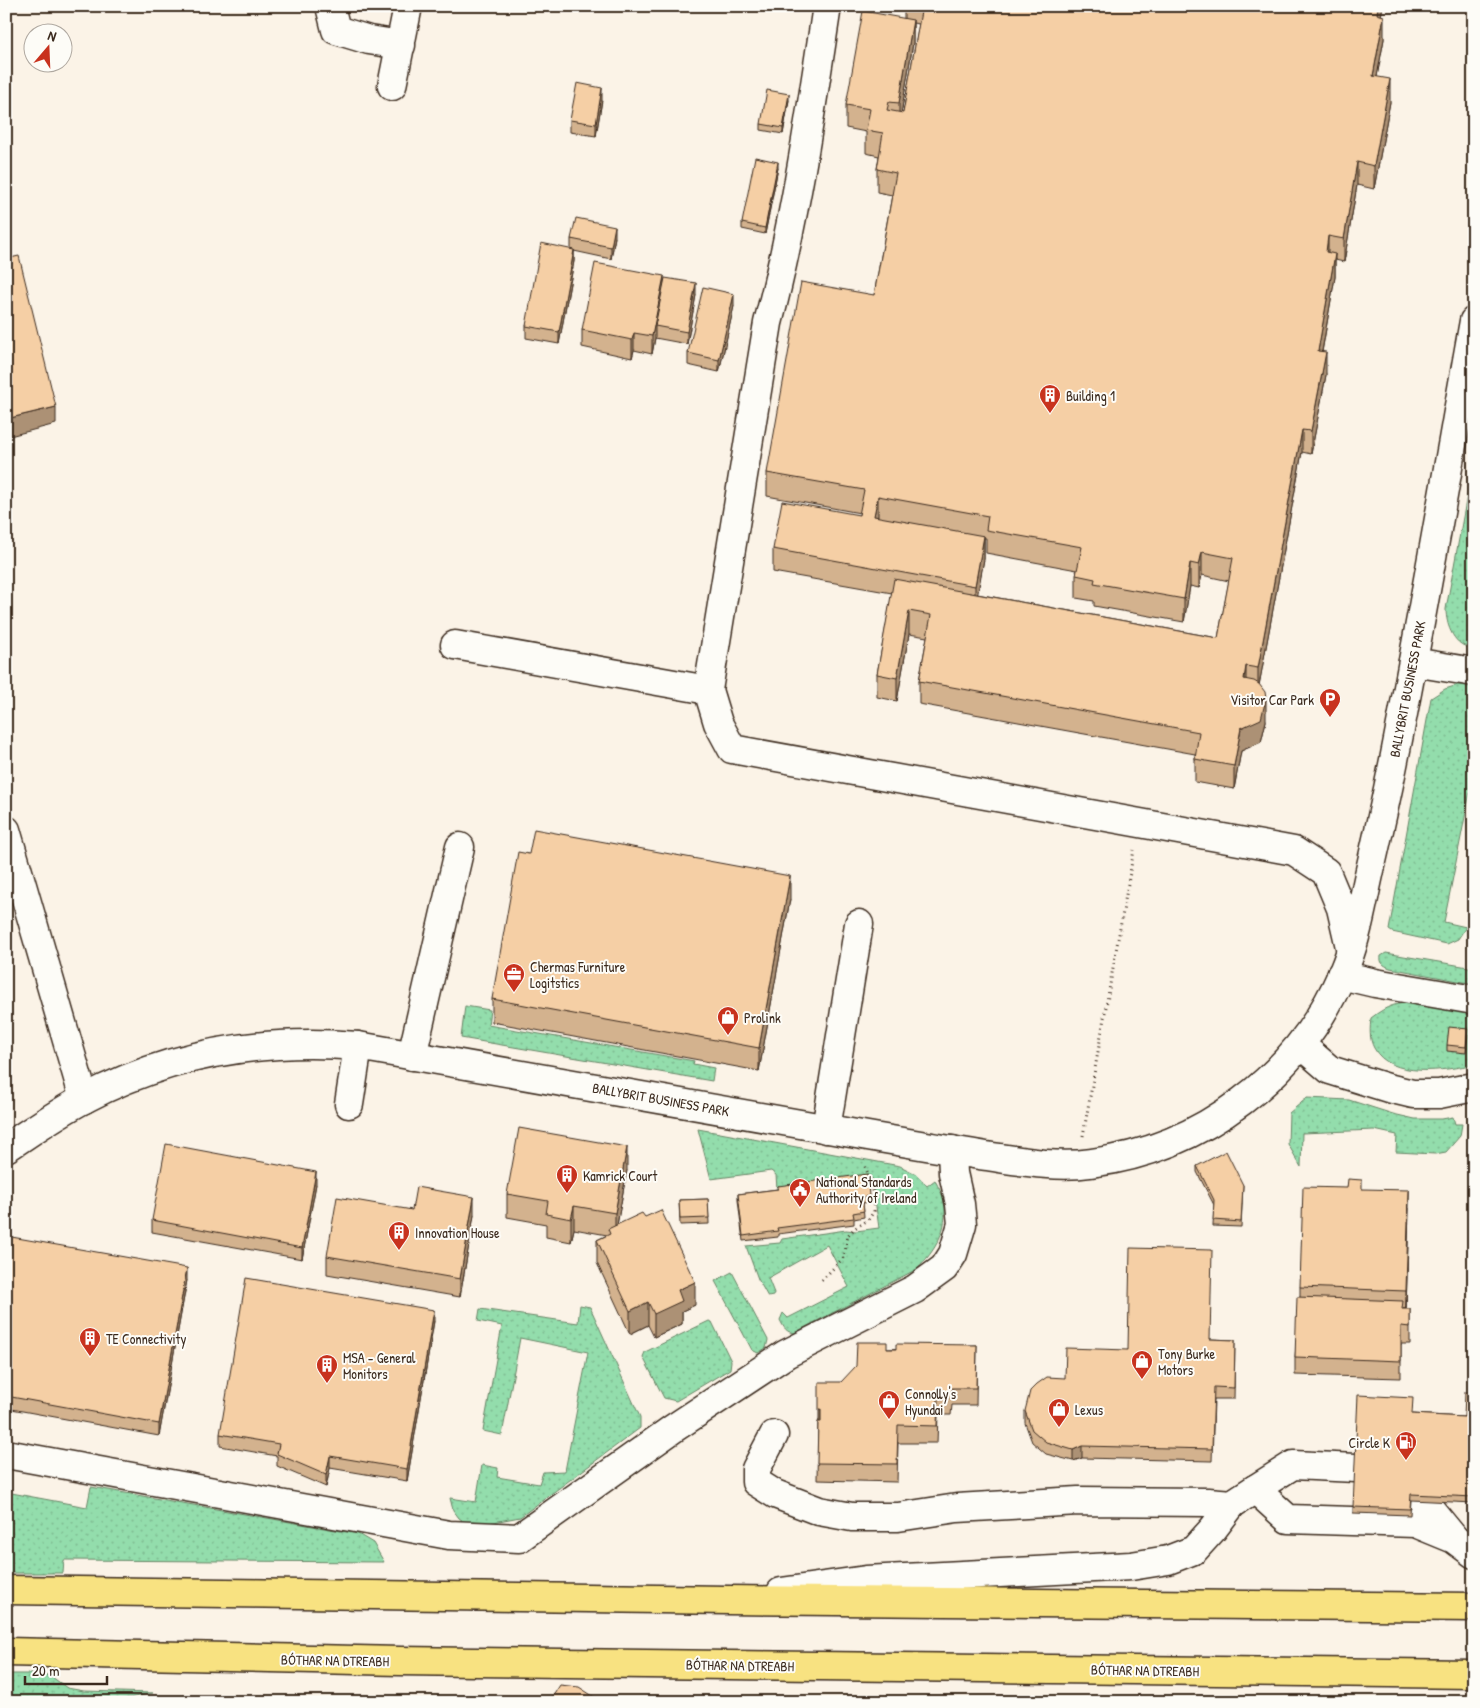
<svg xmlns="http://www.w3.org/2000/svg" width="1480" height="1708" font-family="'Patrick Hand',sans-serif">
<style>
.grass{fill:url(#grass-dots);stroke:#678465}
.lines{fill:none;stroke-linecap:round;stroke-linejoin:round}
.minor-casing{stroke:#3b2a1e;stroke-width:31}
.highway-casing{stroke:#3b2a1e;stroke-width:31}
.path{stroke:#3b2a1e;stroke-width:3;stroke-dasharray:1 4;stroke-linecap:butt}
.minor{stroke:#fdfcf7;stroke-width:28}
.highway{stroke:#f8e281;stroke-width:28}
.wall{fill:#d3b28e;stroke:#3b2a1e;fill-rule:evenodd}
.shaded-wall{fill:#ac9174;stroke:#3b2a1e}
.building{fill:#f5cfa5;stroke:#3b2a1e}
.labels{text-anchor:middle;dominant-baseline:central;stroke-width:4;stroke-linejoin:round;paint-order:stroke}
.poi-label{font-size:14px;fill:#3b2a1e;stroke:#fdfcf7;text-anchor:start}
.street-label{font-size:14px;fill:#3b2a1e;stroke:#fdfcf7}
</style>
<defs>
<pattern id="grass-dots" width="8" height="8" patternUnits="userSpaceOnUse" patternTransform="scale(1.25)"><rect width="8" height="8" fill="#93ddac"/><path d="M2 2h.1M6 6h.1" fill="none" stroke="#80be94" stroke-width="1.8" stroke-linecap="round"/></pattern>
</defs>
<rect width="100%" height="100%" fill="#fbf3e7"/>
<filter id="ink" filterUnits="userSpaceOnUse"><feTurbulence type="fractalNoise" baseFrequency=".02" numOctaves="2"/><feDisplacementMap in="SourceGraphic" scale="10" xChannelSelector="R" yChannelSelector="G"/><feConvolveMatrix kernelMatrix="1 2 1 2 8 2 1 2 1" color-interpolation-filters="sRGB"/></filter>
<g filter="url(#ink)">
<!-- grass -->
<g class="grass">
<path d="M1474,458V648C1454,648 1446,625 1446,609Z"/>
<polygon points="1458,685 1469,685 1474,687 1474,772 1444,922 1466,927 1458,939 1447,944 1392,932 1389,930 1431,698 1445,689"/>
<path d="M1386,953L1474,968V984L1390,968C1383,965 1380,963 1381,956Z"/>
<path d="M1417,1002L1474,1013V1064C1446,1071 1390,1079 1374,1048C1369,1039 1370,1028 1371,1018C1388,1005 1396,1003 1417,1002Z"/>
<polygon points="465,1006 490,1010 488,1025 694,1061 693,1064 714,1068 712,1081 461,1038"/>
<polygon points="1307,1098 1349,1100 1393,1114 1415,1119 1442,1119 1453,1117 1455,1124 1462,1124 1460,1136 1446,1152 1435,1154 1396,1152 1397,1135 1374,1130 1302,1133 1301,1167 1288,1144 1289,1113"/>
<path d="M698,1129L900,1166L916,1174L927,1186L935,1180C938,1187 943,1194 944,1202C949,1229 935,1251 917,1269L794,1333C786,1332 784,1328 780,1320L783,1313L788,1318L849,1287L827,1245L768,1278L774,1293L773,1296L768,1297L758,1279L746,1246L780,1243L782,1239L846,1230L856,1231L879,1228L872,1178L777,1189L776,1175L771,1171L711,1179Z"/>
<polygon points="732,1272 768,1340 766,1348 758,1353 752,1350 715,1281"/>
<polygon points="580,1305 590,1307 640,1417 640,1428 520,1517 488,1523 466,1523 459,1518 453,1510 450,1498 476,1502 482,1465 498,1468 497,1477 539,1484 543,1472 565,1471 588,1352 520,1338 502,1435 483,1431 502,1326 478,1321 480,1309 578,1323"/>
<polygon points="709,1321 712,1322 731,1361 730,1369 676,1401 664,1398 643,1357 645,1352"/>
<polygon points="91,1487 358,1534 373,1543 384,1562 64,1560 63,1573 6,1573 6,1492 87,1507"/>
<polygon points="6,1674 44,1674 52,1677 67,1688 84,1691 153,1693 110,1702 6,1702"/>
</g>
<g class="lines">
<!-- minor casing -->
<g class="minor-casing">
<g id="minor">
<polyline points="330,6 336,30 369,40 401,45"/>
<path d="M827,6C811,112 795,220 768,323L708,690L718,723L732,749L1294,851L1326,872L1341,908L1350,947"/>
<polyline points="392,86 408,6"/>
<polyline points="455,645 708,690"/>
<polyline points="1413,662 1474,672"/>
<polyline points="6,830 84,1099"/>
<polyline points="1341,975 1375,983 1474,1000"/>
<polyline points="1301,1045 1330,1070 1388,1088 1413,1094 1439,1094 1474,1087"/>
<polyline points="412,1056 460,847"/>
<polyline points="349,1104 358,1046"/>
<polyline points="826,1129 859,924"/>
<path d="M6,1148C32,1131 57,1113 84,1099C169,1054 263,1038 358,1046C513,1074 668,1100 823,1128C877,1138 932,1147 986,1156C1020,1161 1056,1168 1091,1163C1202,1149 1299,1075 1343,972C1356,942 1361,911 1368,879C1377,839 1386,800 1394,760C1423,614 1448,467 1474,321"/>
<polyline points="774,1435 756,1469 756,1482 775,1494 819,1511 852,1517 898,1517 957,1508 1078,1501 1208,1502 1232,1504"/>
<polyline points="6,1454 449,1535 519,1538 674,1428 786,1354 915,1289 944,1268 953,1254 962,1224 960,1204 953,1173 952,1150"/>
<polyline points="1255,1489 1293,1465 1398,1470 1453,1537"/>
<polyline points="781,1592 866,1580 1131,1566 1168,1560 1194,1550 1213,1529 1232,1504 1255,1489 1288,1519 1415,1523 1454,1539 1474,1554"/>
</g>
</g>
<!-- highway casing -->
<g class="highway-casing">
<g id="highway">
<polyline points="6,1590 728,1600 1474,1607"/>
<polyline points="6,1652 400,1661 1474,1674"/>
</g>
</g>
<!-- path -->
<g class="path">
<polyline points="1083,1136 1134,850"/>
<polyline points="822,1280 844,1257 848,1235 855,1228 868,1220 874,1211 871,1181 864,1164"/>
</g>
<!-- minor -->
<use href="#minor" class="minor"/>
<!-- highway -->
<use href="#highway" class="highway"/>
</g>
<!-- wall -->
<g class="wall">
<path d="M904,6H1383L1381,15L1384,39L1377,76L1390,102L1374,189L1357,185L1344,262L1335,260V277L1322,352L1326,375L1311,454L1302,452L1259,685L1266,721L1261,742L1241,751L1234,789L1195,782V754L919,704V681L927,637L909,634L897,701L877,697V674L892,593L773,572V549L859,515L860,513L767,496V473L874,295L892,195L877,192V169L879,156L866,153V132L846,128V105L904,19ZM913,23L919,24L903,113H901L913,43ZM984,538H986V553L1077,570L1076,575V598L1094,601V606L1184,622L1190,586L1199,588L1202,575L1229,581L1218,638L977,594L984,559Z"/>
<polygon points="602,100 596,136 570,132 570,120"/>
<polygon points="789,100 783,134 761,130 761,124"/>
<polygon points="778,168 765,234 742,229 742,223"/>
<polygon points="615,237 611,259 574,251 574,261 559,344 526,338 526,326 571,249 571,239"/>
<polygon points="664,283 696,295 687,344 655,338 652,354 634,350 632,358 582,347 582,330"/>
<polygon points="734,306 719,372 688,365 688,353"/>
<polygon points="790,899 759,1071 492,1022 492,999"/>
<polygon points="1468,1035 1466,1053 1447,1051 1447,1045"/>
<polygon points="1197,1166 1243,1185 1241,1227 1213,1226 1214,1205 1197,1172"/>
<polygon points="627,1170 617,1225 695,1305 682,1311 682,1324 654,1337 648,1325 630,1334 597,1263 597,1240 607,1235 574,1229 571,1242 546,1237 546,1224 507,1217 507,1194"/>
<polygon points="316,1184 302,1259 152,1232 152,1220"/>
<polygon points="778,1186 869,1196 869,1202 863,1203 864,1217 854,1219 854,1224 778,1234 778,1237 743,1241 738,1200 738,1194 778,1189"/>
<polygon points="1362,1189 1409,1208 1406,1309 1403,1309 1410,1309 1410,1344 1401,1344 1401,1378 1295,1375 1295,1357 1300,1297 1300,1287"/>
<polygon points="708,1199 709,1224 680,1225 679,1200"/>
<polygon points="412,1210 474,1215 460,1297 327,1274 327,1256"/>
<polygon points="6,1236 187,1280 159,1436 6,1408"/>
<polygon points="434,1321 407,1481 330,1468 326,1487 277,1466 277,1456 220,1446 220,1434"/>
<polygon points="1210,1339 1235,1340 1234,1399 1214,1399 1212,1461 1082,1458 1073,1461 1046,1454 1032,1442 1025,1423 1025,1411 1065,1378 1128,1350"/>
<polygon points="977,1345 976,1405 952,1405 951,1415 938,1415 937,1443 898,1443 897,1482 817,1480 818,1422 841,1382 887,1349"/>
<polygon points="1474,1392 1474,1503 1411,1500 1410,1515 1353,1513 1353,1507 1413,1414 1464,1417"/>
</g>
<!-- shaded-wall -->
<g class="shaded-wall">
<polygon points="345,6 360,6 345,10"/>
<polygon points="1378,6 1383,6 1377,37 1377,14"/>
<polygon points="1384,16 1384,39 1373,98 1373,76"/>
<polygon points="913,20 913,43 899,126 899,103"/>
<polygon points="1390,79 1390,102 1374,189 1374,166"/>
<polygon points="602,88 602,100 596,136 596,124"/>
<polygon points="789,94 789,100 783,134 783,128"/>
<polygon points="778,162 778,168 765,234 765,228"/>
<polygon points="1357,162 1357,185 1344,262 1344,239"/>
<polygon points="615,226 615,237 611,259 611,247"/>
<polygon points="1328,236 1328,259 1326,252"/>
<polygon points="574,250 574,261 559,344 559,332"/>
<polygon points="1335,254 1335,277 1318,374 1318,351"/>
<polygon points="664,276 664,294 655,326 655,338 652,354 652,336"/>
<polygon points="696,283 696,295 687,344 687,332"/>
<polygon points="734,294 734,306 719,372 719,360"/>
<polygon points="634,333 634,350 632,358 632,340"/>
<polygon points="1326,352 1326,375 1311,454 1311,431"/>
<polygon points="56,407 56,424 6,437 6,419"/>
<polygon points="1302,430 1302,452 1258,691 1258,668"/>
<polygon points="878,496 878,519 874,516"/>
<polygon points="984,536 984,559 975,609 975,586"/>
<polygon points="1202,552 1202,575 1199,588 1199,565"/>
<polygon points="1190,563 1190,586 1184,622 1184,599"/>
<polygon points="909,611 909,634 897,701 897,678"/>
<polygon points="1246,666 1246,689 1244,679"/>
<polygon points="1266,699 1266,721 1261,742 1241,751 1234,789 1234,766 1241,728"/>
<polygon points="790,876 790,899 759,1071 759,1048"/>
<polygon points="627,1147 627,1170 615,1236 615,1213"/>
<polygon points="316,1172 316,1184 302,1259 302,1248"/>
<polygon points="1409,1190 1409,1208 1406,1309 1406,1291"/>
<polygon points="474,1197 474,1215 460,1297 460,1279"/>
<polygon points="574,1206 574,1229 571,1242 571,1219"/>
<polygon points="187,1268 187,1280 159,1436 159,1424"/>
<polygon points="695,1282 695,1305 682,1311 682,1324 654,1337 654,1314 678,1290"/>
<polygon points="648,1302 648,1325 630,1334 630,1311"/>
<polygon points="434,1310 434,1321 407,1481 407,1469"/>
<polygon points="821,1409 821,1426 819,1427 819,1410"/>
<polygon points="1082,1446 1082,1458 1073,1461 1073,1450"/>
<polygon points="330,1456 330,1468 326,1487 326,1475"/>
</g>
<!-- building -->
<g class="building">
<polygon points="922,6 1378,6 1377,14 1384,16 1373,76 1390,79 1374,166 1357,162 1344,239 1328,236 1326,252 1335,254 1318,351 1326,352 1311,431 1302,430 1258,668 1246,666 1244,679 1254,681 1259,684 1265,692 1266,699 1261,719 1241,728 1234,766 1195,759 1199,732 919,681 931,615 909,611 897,678 877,674 894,579 1218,638 1233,558 1202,552 1199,565 1190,563 1184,599 1094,583 1095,579 1076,575 1082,547 986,530 988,516 878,496 874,516 984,536 975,586 773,549 782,501 859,515 864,490 767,473 801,282 874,295 896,173 877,169 883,133 866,130 870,109 846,105 863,11 913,20 899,103 889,102 887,110 903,113"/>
<polygon points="577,83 602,88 596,124 570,120"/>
<polygon points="767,90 789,94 783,128 761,124"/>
<polygon points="755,157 778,162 765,228 742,223"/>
<polygon points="576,218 615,226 611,247 571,239"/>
<polygon points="541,243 574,250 559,332 526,326"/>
<polygon points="19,256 56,407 6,419 6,259"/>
<polygon points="595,263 664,276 652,336 634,333 632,340 582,330"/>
<polygon points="665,278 696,283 687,332 655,326"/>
<polygon points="703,287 734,294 719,360 688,353"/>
<polygon points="534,829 790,876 759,1048 492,999 518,852 529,854"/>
<polygon points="1449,1027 1468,1029 1466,1047 1447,1045"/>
<polygon points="519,1128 627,1147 615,1213 574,1206 571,1219 546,1214 548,1201 507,1194"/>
<polygon points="166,1144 316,1172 302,1248 152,1220"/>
<polygon points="1226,1151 1243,1185 1241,1222 1213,1220 1214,1200 1197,1166"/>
<polygon points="867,1174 869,1196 862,1197 864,1211 853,1213 854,1218 777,1228 778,1231 743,1236 738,1194 778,1189 778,1186"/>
<polygon points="1348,1179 1362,1180 1362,1189 1409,1190 1406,1291 1300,1287 1303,1187 1347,1188"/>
<polygon points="416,1187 474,1197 460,1279 327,1256 337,1197 412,1210"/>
<polygon points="708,1199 709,1218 680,1219 679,1200"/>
<polygon points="661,1210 695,1282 678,1290 682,1301 654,1314 648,1302 630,1311 597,1240 610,1234 608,1229 642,1213 645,1217"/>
<polygon points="6,1236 187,1268 159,1424 6,1396"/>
<polygon points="1130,1248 1212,1250 1210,1339 1235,1340 1234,1388 1214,1387 1212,1449 1082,1446 1073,1450 1046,1442 1032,1430 1025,1411 1030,1391 1037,1384 1047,1377 1065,1378 1066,1348 1128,1350"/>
<polygon points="246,1278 434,1310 407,1469 330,1456 326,1475 277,1454 279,1444 220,1434"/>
<polygon points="1297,1297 1403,1301 1402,1309 1410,1309 1410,1327 1401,1326 1401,1361 1295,1357"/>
<polygon points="857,1342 887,1342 887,1349 896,1349 896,1344 977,1345 976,1388 952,1388 951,1398 938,1398 937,1426 898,1425 897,1464 817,1463 818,1422 821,1422 821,1409 819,1410 819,1382 841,1382 856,1366"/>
<polygon points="1465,1392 1474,1392 1474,1497 1411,1494 1410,1509 1353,1507 1358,1395 1413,1398 1412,1414 1464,1417"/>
<polygon points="560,1685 579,1687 602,1702 556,1702 551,1699"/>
<polygon points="989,1699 1000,1702 988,1702"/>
</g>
</g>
<!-- icons -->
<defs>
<g id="building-pin" transform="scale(1.125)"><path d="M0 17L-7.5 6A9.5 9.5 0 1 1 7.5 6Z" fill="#c8321e" stroke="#fdfcf7"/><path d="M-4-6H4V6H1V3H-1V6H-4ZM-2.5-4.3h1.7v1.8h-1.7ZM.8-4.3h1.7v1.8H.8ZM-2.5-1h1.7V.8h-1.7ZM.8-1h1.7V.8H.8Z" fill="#fff"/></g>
<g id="parking-pin" transform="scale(1.125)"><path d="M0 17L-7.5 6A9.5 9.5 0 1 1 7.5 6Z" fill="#c8321e" stroke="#fdfcf7"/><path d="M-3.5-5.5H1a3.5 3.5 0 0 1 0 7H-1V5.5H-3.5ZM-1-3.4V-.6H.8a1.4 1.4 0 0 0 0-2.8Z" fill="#fff"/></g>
<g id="office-pin" transform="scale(1.125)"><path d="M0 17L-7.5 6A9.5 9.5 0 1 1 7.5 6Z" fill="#c8321e" stroke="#fdfcf7"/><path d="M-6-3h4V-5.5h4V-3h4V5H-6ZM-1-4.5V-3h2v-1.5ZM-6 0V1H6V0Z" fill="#fff"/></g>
<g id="shop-pin" transform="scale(1.125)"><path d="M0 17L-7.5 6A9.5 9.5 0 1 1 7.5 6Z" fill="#c8321e" stroke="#fdfcf7"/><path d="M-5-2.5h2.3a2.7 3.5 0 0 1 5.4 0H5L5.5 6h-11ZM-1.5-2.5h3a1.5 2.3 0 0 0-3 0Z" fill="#fff"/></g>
<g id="civic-pin" transform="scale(1.125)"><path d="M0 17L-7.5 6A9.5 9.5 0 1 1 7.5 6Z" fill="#c8321e" stroke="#fdfcf7"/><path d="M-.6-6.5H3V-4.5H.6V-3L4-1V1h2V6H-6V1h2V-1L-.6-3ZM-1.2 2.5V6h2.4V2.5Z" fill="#fff"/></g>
<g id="fuel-pin" transform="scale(1.125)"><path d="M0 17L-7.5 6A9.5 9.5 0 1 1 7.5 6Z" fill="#c8321e" stroke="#fdfcf7"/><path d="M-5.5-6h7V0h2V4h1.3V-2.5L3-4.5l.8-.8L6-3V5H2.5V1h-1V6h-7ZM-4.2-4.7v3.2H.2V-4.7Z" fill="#fff"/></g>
</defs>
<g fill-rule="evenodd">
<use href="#building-pin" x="1050" y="395"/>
<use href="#parking-pin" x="1330" y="699"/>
<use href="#office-pin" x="514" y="974"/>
<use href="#shop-pin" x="728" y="1017"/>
<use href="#building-pin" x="567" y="1175"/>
<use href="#civic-pin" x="800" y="1189"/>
<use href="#building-pin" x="399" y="1232"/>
<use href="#building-pin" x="90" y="1338"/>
<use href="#shop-pin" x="1142" y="1361"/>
<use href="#building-pin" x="327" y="1365"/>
<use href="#shop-pin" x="889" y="1401"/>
<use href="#shop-pin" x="1059" y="1409"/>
<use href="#fuel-pin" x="1406" y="1442"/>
</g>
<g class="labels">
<!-- poi labels -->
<g class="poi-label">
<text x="1066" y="395">Building 1</text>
<text x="1314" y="699" text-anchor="end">Visitor Car Park</text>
<text x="530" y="966">Chermas Furniture<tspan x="530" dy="16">Logitstics</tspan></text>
<text x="744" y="1017">Prolink</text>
<text x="583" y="1175">Kamrick Court</text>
<text x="816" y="1181">National Standards<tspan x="816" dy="16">Authority of Ireland</tspan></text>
<text x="415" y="1232">Innovation House</text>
<text x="106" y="1338">TE Connectivity</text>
<text x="1158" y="1353">Tony Burke<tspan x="1158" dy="16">Motors</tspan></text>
<text x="343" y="1357">MSA - General<tspan x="343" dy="16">Monitors</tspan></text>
<text x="905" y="1393">Connolly's<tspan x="905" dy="16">Hyundai</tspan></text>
<text x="1075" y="1409">Lexus</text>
<text x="1390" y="1442" text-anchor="end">Circle K</text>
</g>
<!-- street labels -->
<g class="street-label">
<text transform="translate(1407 689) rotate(-79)">BALLYBRIT BUSINESS PARK</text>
<text transform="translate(661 1099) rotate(10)">BALLYBRIT BUSINESS PARK</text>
<text transform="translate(335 1660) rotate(1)">BÓTHAR NA DTREABH</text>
<text transform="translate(740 1665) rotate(1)">BÓTHAR NA DTREABH</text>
<text transform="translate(1145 1670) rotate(1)">BÓTHAR NA DTREABH</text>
</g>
</g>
<!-- margin -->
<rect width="1480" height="1708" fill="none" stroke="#fdfcf7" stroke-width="25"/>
<rect x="12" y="12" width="1455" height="1683" fill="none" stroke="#3b2a1e" stroke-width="2" filter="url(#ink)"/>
<!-- north arrow -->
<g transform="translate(48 48) rotate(19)"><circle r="24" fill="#fdfcf7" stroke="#afa8a0"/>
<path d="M0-4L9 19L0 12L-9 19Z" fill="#c8321e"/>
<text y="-8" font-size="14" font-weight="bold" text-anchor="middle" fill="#3b2a1e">N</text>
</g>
<!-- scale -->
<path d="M25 1676v8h82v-8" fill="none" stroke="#3b2a1e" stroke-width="2.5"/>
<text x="32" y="1676" font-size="15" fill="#3b2a1e" stroke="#fdfcf7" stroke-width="4" paint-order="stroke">20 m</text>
</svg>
